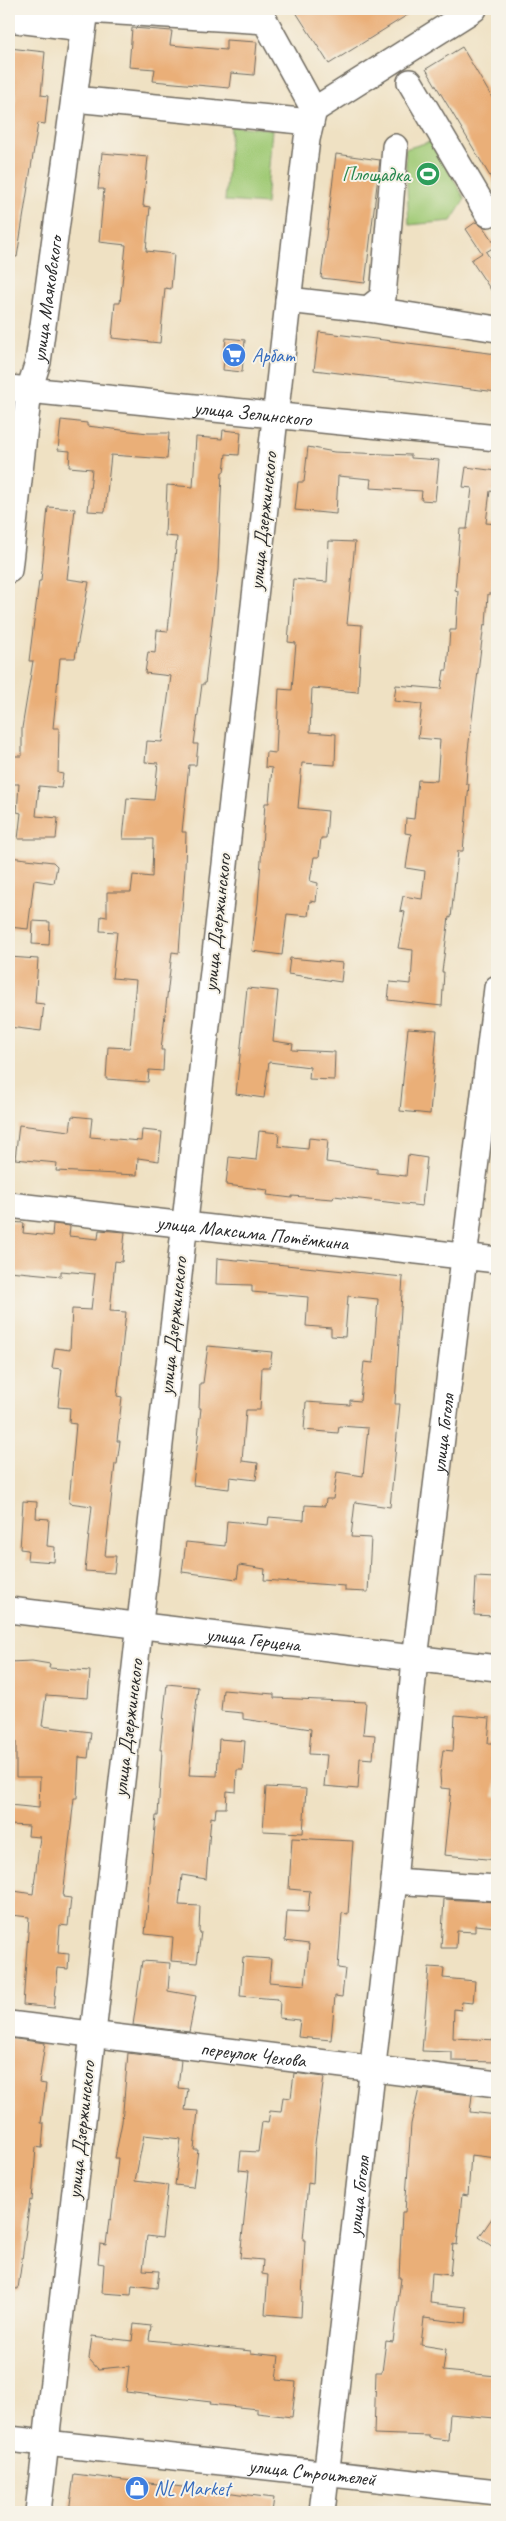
<svg xmlns="http://www.w3.org/2000/svg" width="506" height="2521" font-family="Caveat,sans-serif">
<style>
.green{fill:#a0ca76;stroke:#667a50}
.building{fill:#eaaf78}
.lines{fill:none;stroke-linecap:round;stroke-linejoin:round}
.minor-casing{stroke:#706b60;stroke-width:28}
.minor{stroke:#fff;stroke-width:25}
.labels{text-anchor:middle;dominant-baseline:central;stroke-width:4;stroke-linejoin:round;paint-order:stroke}
.leisure-label{font-size:20px;fill:#27864d;stroke:#f7f3e8;text-anchor:end}
.street-label{font-size:20px;fill:#2b2b2b;stroke:#f7f3e8}
.shop-label{font-size:20px;fill:#366cbe;stroke:#f7f3e8;text-anchor:start}
</style>
<rect width="100%" height="100%" fill="#f7f3e8"/>
<filter id="ink" filterUnits="userSpaceOnUse"><feTurbulence type="fractalNoise" baseFrequency=".02" numOctaves="2"/><feDisplacementMap in="SourceGraphic" scale="10" xChannelSelector="R" yChannelSelector="G"/><feConvolveMatrix kernelMatrix="1 2 1 2 8 2 1 2 1" color-interpolation-filters="sRGB"/></filter>
<filter id="wash" filterUnits="userSpaceOnUse"><feTurbulence type="fractalNoise" baseFrequency=".0096" numOctaves="4" result="noise"/><feDisplacementMap in="SourceGraphic" scale="20" xChannelSelector="R" yChannelSelector="G"/><feGaussianBlur stdDeviation="1.12" result="paint"/><feColorMatrix in="noise" values="0 0 0 0 0 0 0 0 0 0 0 0 0 0 0 0 0 1.4 0 .05"/><feComposite in="paint" operator="in"/></filter>
<g filter="url(#wash)">
<rect width="100%" height="100%" fill="#efe1c3"/>
<!-- green -->
<g class="green">
<polygon points="231,126 272,129 266,204 225,201"/>
<polygon points="432,141 465,199 451,221 409,225 405,149"/>
</g>
<g id="blocks">
<!-- building -->
<g class="building">
<polygon points="294,9 417,9 329,64"/>
<polygon points="132,28 172,31 170,45 226,50 226,40 257,42 254,75 231,73 229,88 153,81 155,69 129,67"/>
<polygon points="462,47 497,106 497,188 426,69"/>
<polygon points="9,48 45,52 41,95 48,96 45,124 38,123 17,257 9,256 9,162 16,93 9,92"/>
<polygon points="102,153 148,157 143,206 150,207 146,251 174,254 171,289 165,288 160,343 112,338 115,303 120,303 126,245 99,242 104,189 98,189"/>
<polygon points="336,154 380,160 365,283 321,278"/>
<polygon points="476,222 483,227 496,246 486,252 497,269 497,299 471,260 482,253 466,229"/>
<polygon points="319,332 497,354 497,392 314,370"/>
<polygon points="226,338 245,340 242,372 223,370"/>
<polygon points="61,420 87,423 87,426 148,433 169,433 167,459 111,455 105,512 88,511 92,469 69,467 70,451 58,450"/>
<polygon points="223,430 241,432 239,455 226,454 224,472 222,472 218,570 205,684 202,684 194,744 198,744 196,765 189,765 182,832 186,832 185,869 179,953 172,952 161,1050 164,1050 163,1071 149,1070 148,1082 106,1079 108,1047 130,1048 136,980 112,978 117,932 100,931 101,916 107,917 107,892 131,892 133,875 152,877 153,839 123,839 127,798 154,800 158,763 145,762 147,741 162,742 171,676 145,673 148,652 155,653 157,630 168,631 177,537 165,536 167,485 193,487 196,437 222,439"/>
<polygon points="308,447 334,452 411,455 411,458 439,460 435,501 421,500 422,491 370,488 371,479 338,476 336,514 295,510 298,482 304,482"/>
<polygon points="466,467 497,471 497,492 490,491 486,523 497,524 497,553 494,553 491,594 488,594 486,625 484,624 468,750 466,784 469,784 463,851 458,851 451,918 449,917 442,972 444,972 442,1006 388,1000 390,982 411,984 413,950 398,948 405,912 400,911 403,896 422,899 425,871 406,868 411,834 405,833 406,818 414,819 418,780 437,781 440,740 418,738 422,704 394,701 396,685 441,689 444,670 447,670 450,630 456,630 458,591 455,590 460,529 467,529 472,488 463,487"/>
<polygon points="48,507 75,509 67,579 89,582 75,658 60,658 53,728 59,728 58,773 63,774 61,788 39,786 36,816 58,818 56,839 18,839 21,813 17,812 19,784 11,784 14,756 22,756 22,728 33,661 29,661 39,581 41,581"/>
<polygon points="329,541 355,542 347,624 362,625 358,692 312,688 310,732 336,734 335,765 302,763 298,808 328,811 326,838 321,838 319,857 314,857 310,881 318,883 316,902 310,901 308,916 287,914 282,955 252,951 258,903 265,803 269,803 272,768 265,767 266,752 276,753 279,689 292,690 296,643 288,642 293,579 327,582"/>
<polygon points="9,857 53,862 57,866 54,883 34,880 28,929 9,927"/>
<polygon points="33,921 50,922 49,945 32,944"/>
<polygon points="9,957 38,959 35,1003 44,1004 41,1031 9,1027"/>
<polygon points="290,958 343,963 341,982 288,974"/>
<polygon points="247,988 278,991 273,1041 293,1044 292,1050 335,1052 334,1080 309,1079 310,1067 269,1062 264,1098 236,1094"/>
<polygon points="408,1028 437,1030 430,1114 400,1111"/>
<polygon points="72,1116 92,1118 90,1137 141,1141 142,1130 162,1132 159,1161 138,1158 137,1175 56,1171 57,1163 15,1159 19,1125 70,1131"/>
<polygon points="259,1131 279,1133 278,1146 308,1149 309,1138 328,1140 326,1162 377,1169 377,1173 406,1176 408,1155 427,1158 422,1206 334,1196 333,1199 292,1196 292,1198 267,1195 268,1190 226,1185 229,1157 256,1160"/>
<polygon points="9,1222 24,1223 23,1233 52,1236 53,1224 70,1226 69,1236 98,1239 99,1230 125,1232 122,1262 115,1261 110,1311 126,1312 117,1396 122,1397 117,1441 120,1441 117,1464 115,1464 105,1556 116,1556 114,1573 85,1571 92,1506 69,1503 76,1424 69,1423 70,1408 58,1407 62,1369 52,1368 55,1348 70,1350 72,1309 91,1310 95,1274 61,1271 61,1276 9,1271"/>
<polygon points="217,1258 403,1277 395,1404 400,1404 390,1507 355,1502 351,1537 371,1538 368,1592 345,1591 345,1586 264,1580 265,1569 239,1565 237,1579 182,1572 186,1542 225,1546 227,1521 268,1525 269,1517 304,1520 305,1505 325,1506 326,1499 333,1499 337,1472 363,1476 368,1428 339,1426 338,1433 304,1430 306,1402 350,1405 350,1400 360,1401 364,1362 373,1363 378,1299 348,1296 345,1337 331,1336 331,1328 306,1326 308,1297 252,1292 252,1285 216,1284"/>
<polygon points="208,1346 272,1352 270,1367 262,1367 260,1410 246,1410 242,1461 258,1463 256,1480 230,1477 229,1489 193,1485 201,1408 199,1408 200,1383 203,1383"/>
<polygon points="23,1501 37,1502 36,1518 49,1519 47,1546 55,1547 54,1562 27,1560 28,1550 20,1549"/>
<polygon points="476,1577 496,1578 494,1616 474,1615"/>
<polygon points="32,1661 50,1664 49,1668 90,1671 88,1698 46,1695 42,1726 91,1732 88,1758 79,1757 77,1798 74,1798 63,1897 71,1898 68,1926 60,1925 58,1953 69,1954 68,1969 58,1968 54,2008 23,2005 29,1917 11,1915 14,1891 33,1894 40,1837 28,1836 29,1826 9,1825 9,1805 39,1808 40,1777 16,1777 16,1742 9,1741 9,1662"/>
<polygon points="167,1684 198,1687 189,1775 217,1776 219,1739 245,1741 243,1770 237,1770 236,1792 227,1791 226,1808 216,1808 215,1818 211,1817 206,1879 182,1875 179,1905 200,1906 199,1932 201,1932 197,1963 171,1961 173,1937 145,1934 156,1816 158,1816 162,1750 160,1750"/>
<polygon points="223,1690 274,1694 274,1698 366,1702 363,1734 375,1735 373,1759 360,1758 358,1789 324,1786 327,1755 309,1754 311,1729 243,1719 243,1713 221,1711"/>
<polygon points="455,1715 490,1718 488,1743 497,1743 494,1796 497,1796 497,1860 444,1855 451,1789 441,1788 440,1774 443,1750 453,1751"/>
<polygon points="266,1787 306,1789 303,1833 263,1831"/>
<polygon points="292,1838 353,1841 348,1914 342,1913 338,1968 345,1969 342,1997 335,1996 331,2040 298,2037 300,2020 279,2018 280,2001 277,1999 240,1996 243,1957 271,1959 269,1982 305,1985 309,1944 285,1941 287,1911 308,1912 310,1891 289,1889"/>
<polygon points="444,1899 497,1902 497,1927 475,1925 475,1932 457,1931 456,1948 441,1948"/>
<polygon points="142,1961 170,1963 168,1991 196,1996 189,2032 133,2025"/>
<polygon points="429,1967 444,1968 443,1978 475,1981 473,2003 462,2002 461,2010 454,2009 453,2038 497,2040 497,2062 452,2061 452,2052 422,2051"/>
<polygon points="9,2038 45,2043 39,2083 46,2084 41,2123 44,2123 42,2148 36,2147 32,2201 30,2200 18,2289 9,2288"/>
<polygon points="128,2053 181,2060 178,2088 188,2089 185,2110 198,2111 194,2150 198,2150 193,2187 175,2185 181,2139 144,2135 135,2181 168,2185 162,2238 147,2236 143,2270 159,2271 157,2288 132,2285 131,2295 102,2293 104,2264 98,2263 100,2244 106,2245 109,2219 111,2220 118,2158 115,2158 122,2122"/>
<polygon points="294,2073 324,2077 315,2143 313,2184 308,2183 303,2240 305,2240 301,2317 265,2314 268,2275 262,2274 263,2260 240,2258 249,2171 239,2170 241,2151 258,2152 262,2122 268,2123 270,2111 281,2112 283,2097 291,2098"/>
<polygon points="419,2089 472,2095 470,2112 497,2115 497,2158 471,2155 468,2196 462,2195 457,2245 453,2244 450,2275 432,2273 430,2303 467,2307 466,2323 424,2318 421,2345 446,2349 443,2371 497,2376 495,2418 450,2414 448,2440 429,2438 429,2436 374,2434 376,2372 382,2372 386,2341 393,2342 401,2278 399,2278 402,2212 405,2212 411,2124"/>
<polygon points="497,2211 497,2250 479,2237"/>
<polygon points="134,2324 151,2326 149,2340 251,2351 251,2353 279,2356 276,2380 296,2382 292,2417 257,2413 257,2409 210,2404 211,2402 126,2392 129,2366 98,2369 89,2359 92,2336 132,2341"/>
<polygon points="74,2474 274,2498 272,2512 69,2512"/>
</g>
</g>
</g>
<g filter="url(#ink)">
<use href="#blocks" fill-opacity="0" stroke="#706b60" stroke-width="1"/>
<g class="lines">
<!-- minor casing -->
<g class="minor-casing">
<g id="minor">
<polyline points="9,19 83,28"/>
<polyline points="410,82 488,214 497,209"/>
<polyline points="74,99 311,122"/>
<polyline points="314,110 474,9"/>
<polyline points="288,300 368,309 497,329"/>
<polyline points="368,309 383,297 395,147"/>
<path id="s1" d="M9,388L497,438"/>
<path id="s2" d="M9,570L29,390L38,362L86,10L265,21L314,110L307,139L297,222C210,986 128,1749 38,2512"/>
<path id="s3" d="M9,1205L497,1260"/>
<path id="s4" d="M9,1610L497,1668"/>
<polyline points="394,1881 497,1888"/>
<path id="s5" d="M9,2024L497,2084"/>
<path id="s6" d="M9,2439L497,2492"/>
<path id="s7" d="M322,2512L394,1881L415,1659L497,988"/>
</g>
</g>
<!-- minor -->
<use href="#minor" class="minor"/>
</g>
</g>
<!-- icons -->
<defs>
<g id="stadium-disc" transform="scale(1.25)"><circle r="9.5" fill="#2e9e5b" stroke="#f7f3e8"/><path d="M0-5a6.5 5 0 1 0 0 10a6.5 5 0 1 0 0-10ZM-3.5-1.8h7v3.6h-7Z" fill="#fff"/></g>
<g id="supermarket-disc" transform="scale(1.25)"><circle r="9.5" fill="#3f7fe0" stroke="#f7f3e8"/><path d="M-6-5.5h2.5l.6 2H6L4.5 2H-2.5L-4.4-4H-6ZM-1.5 3.2a1.3 1.3 0 1 0 .1 0ZM3 3.2a1.3 1.3 0 1 0 .1 0Z" fill="#fff"/></g>
<g id="shop-disc" transform="scale(1.25)"><circle r="9.5" fill="#3f7fe0" stroke="#f7f3e8"/><path d="M-5-2.5h2.3a2.7 3.5 0 0 1 5.4 0H5L5.5 6h-11ZM-1.5-2.5h3a1.5 2.3 0 0 0-3 0Z" fill="#fff"/></g>
</defs>
<g fill-rule="evenodd">
<use href="#stadium-disc" x="428" y="174"/>
<use href="#supermarket-disc" x="234" y="355"/>
<use href="#shop-disc" x="137" y="2488"/>
</g>
<g class="labels">
<!-- leisure labels -->
<g class="leisure-label">
<text x="410" y="174">Площадка</text>
</g>
<!-- street labels -->
<g class="street-label">
<text stroke="none"><textPath href="#s2" startOffset="274">улица Маяковского</textPath></text>
<text stroke="none"><textPath href="#s1" startOffset="245">улица Зелинского</textPath></text>
<text transform="translate(263 521) rotate(-84)">улица Дзержинского</text>
<text transform="translate(217 923) rotate(-84)">улица Дзержинского</text>
<text stroke="none"><textPath href="#s3" startOffset="245">улица Максима Потёмкина</textPath></text>
<text transform="translate(173 1326) rotate(-84)">улица Дзержинского</text>
<text stroke="none"><textPath href="#s7" startOffset="1085">улица Гоголя</textPath></text>
<text stroke="none"><textPath href="#s4" startOffset="246">улица Герцена</textPath></text>
<text transform="translate(128 1728) rotate(-83)">улица Дзержинского</text>
<text stroke="none"><textPath href="#s5" startOffset="246">переулок Чехова</textPath></text>
<text transform="translate(81 2130) rotate(-84)">улица Дзержинского</text>
<text stroke="none"><textPath href="#s7" startOffset="318">улица Гоголя</textPath></text>
<text stroke="none"><textPath href="#s6" startOffset="305">улица Строителей</textPath></text>
</g>
<!-- shop labels -->
<g class="shop-label">
<text x="252" y="355">Арбат</text>
<text x="154" y="2488">NL Market</text>
</g>
</g>
<!-- margin -->
<rect width="506" height="2521" fill="none" stroke="#f7f3e8" stroke-width="30"/>
</svg>
